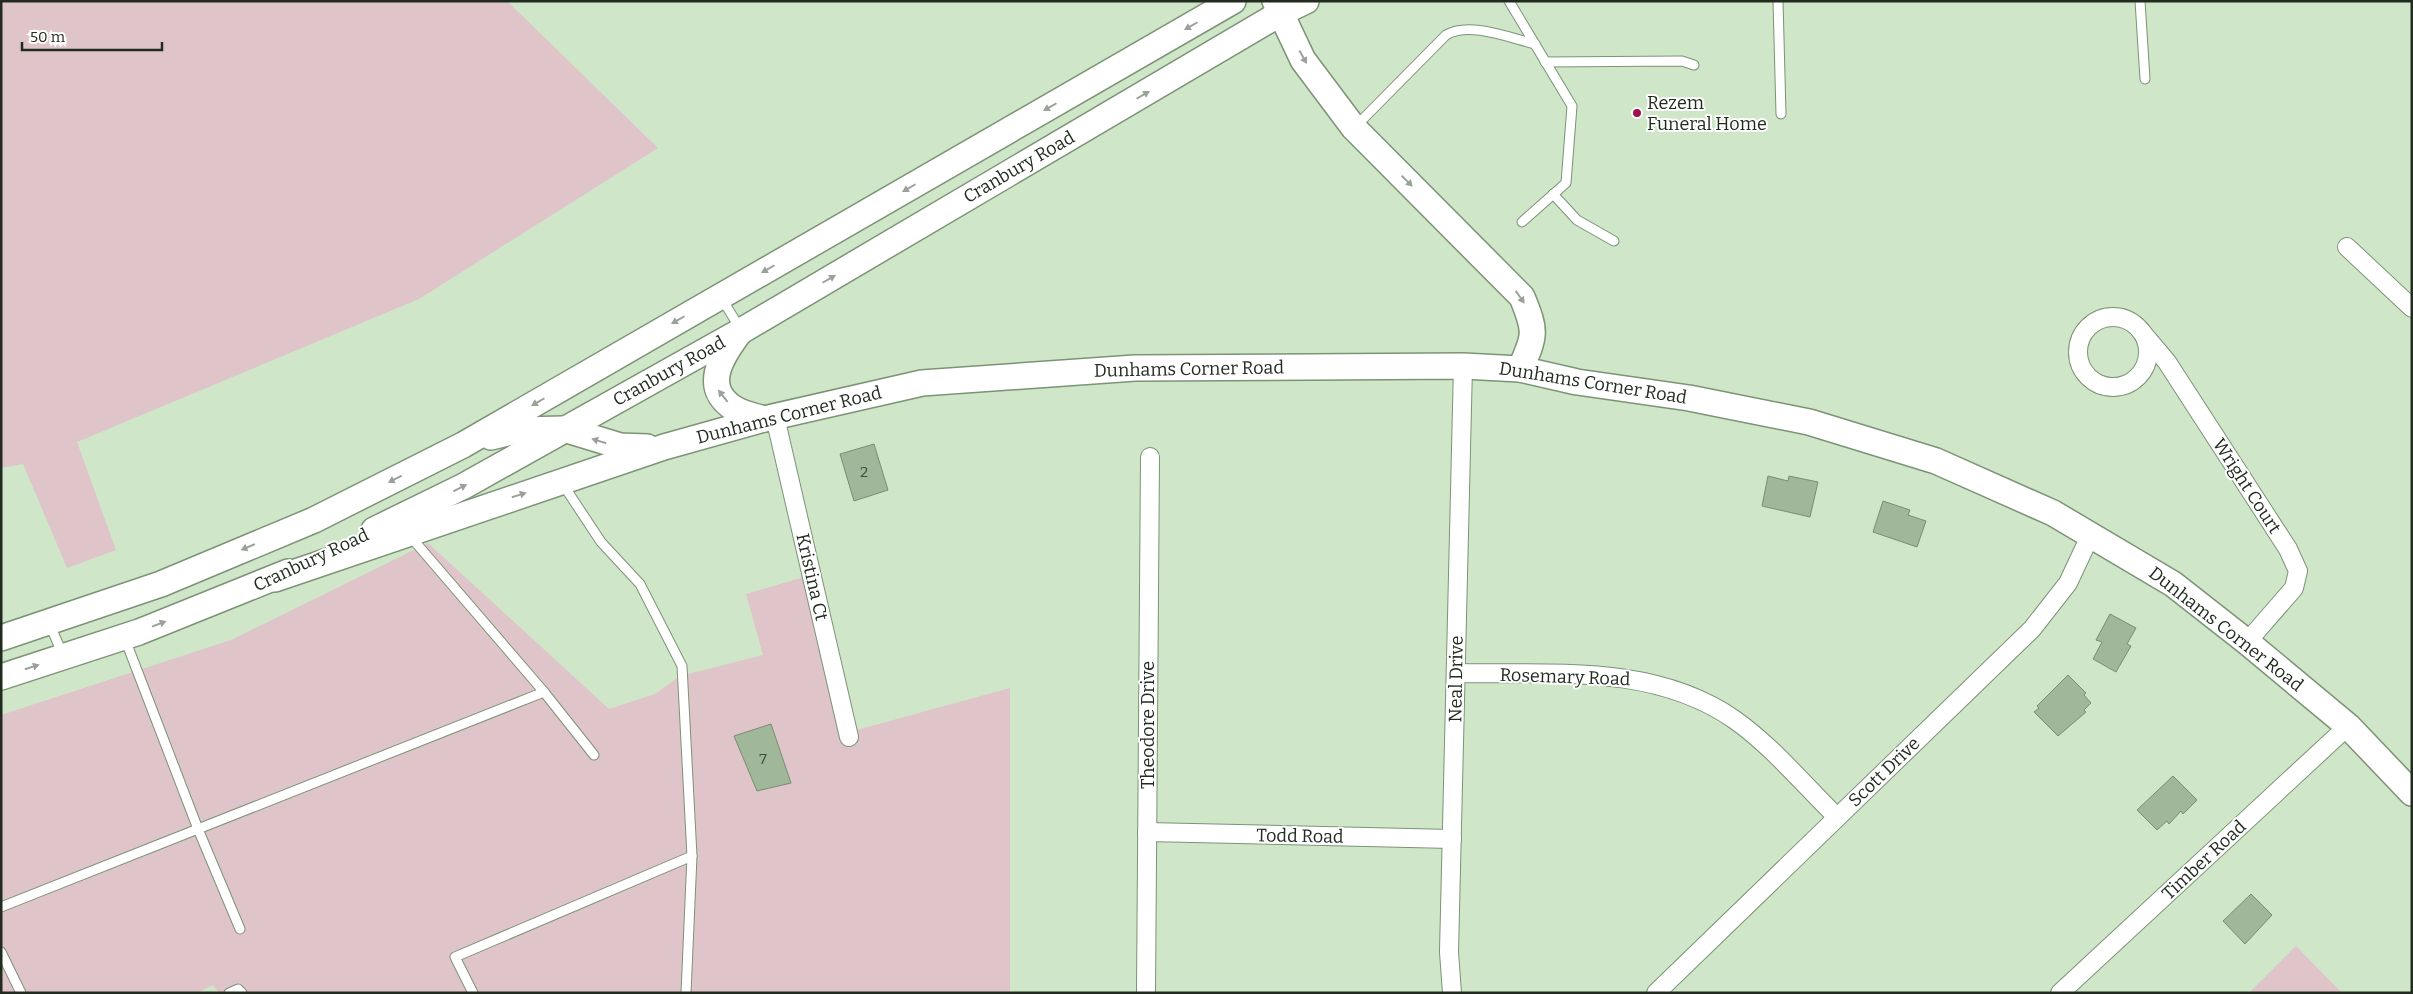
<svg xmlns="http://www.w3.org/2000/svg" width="2413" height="994" font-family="Bitter,serif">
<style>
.green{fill:#dfc4c9}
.building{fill:#a0b799;stroke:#788e72}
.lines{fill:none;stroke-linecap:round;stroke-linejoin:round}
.lane-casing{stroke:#7c9376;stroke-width:11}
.street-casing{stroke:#7c9376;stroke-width:20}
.secondary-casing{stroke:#7c9376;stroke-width:28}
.lane{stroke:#fff;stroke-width:9}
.street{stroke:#fff;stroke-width:18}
.secondary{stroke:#fff;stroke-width:25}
.oneway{fill:#9ca09b}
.poi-dot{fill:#a30e4c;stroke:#fff;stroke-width:2}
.labels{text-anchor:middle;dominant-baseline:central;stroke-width:4;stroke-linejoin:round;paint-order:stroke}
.number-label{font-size:15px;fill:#424e3e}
.poi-label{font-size:18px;fill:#222b20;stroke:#fff;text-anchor:start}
.street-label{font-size:18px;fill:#222b20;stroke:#fff}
</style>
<rect width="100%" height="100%" fill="#cfe7c8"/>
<!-- green -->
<g class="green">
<polygon points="1,1 507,1 658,148 419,299 77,442 116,550 67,568 23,464 1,468"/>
<polygon points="428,543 609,709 655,694 680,676 763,655 746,594 808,576 853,731 1010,688 1010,993 219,993 213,985 197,993 1,993 1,715 231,640"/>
<polygon points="2296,946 2342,993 2249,993"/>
</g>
<!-- building -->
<g class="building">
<polygon points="874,444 888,490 854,501 840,454"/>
<polygon points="1768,476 1788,481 1789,476 1818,482 1810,517 1762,506"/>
<polygon points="1883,501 1910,510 1908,515 1926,521 1917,547 1873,532"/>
<polygon points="2110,614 2136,628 2127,644 2131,646 2116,672 2093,659 2102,642 2096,640"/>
<polygon points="2068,675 2086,693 2084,695 2091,703 2084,710 2086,712 2058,736 2034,712 2039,708 2037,706"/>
<polygon points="771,724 791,783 757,791 734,736"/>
<polygon points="2173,776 2197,800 2183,814 2181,811 2169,824 2167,821 2157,830 2137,810"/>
<polygon points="2251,894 2272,915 2245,944 2223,921"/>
</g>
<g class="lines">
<!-- lane casing -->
<g class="lane-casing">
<g id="lane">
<polyline points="1509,1 1572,106 1566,183 1522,222"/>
<polyline points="1778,1 1781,114"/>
<polyline points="2140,1 2145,79"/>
<polyline points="1545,62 1682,61 1694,65"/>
<path d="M1356,126L1446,35C1469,21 1510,38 1535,44"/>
<polyline points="1553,194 1577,220 1614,241"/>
<polyline points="722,299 741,330"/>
<polyline points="562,483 601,542 640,584 682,666 692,856 686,993"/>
<polyline points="49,623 63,655"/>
<polyline points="125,639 198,829 240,929"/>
<polyline points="544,692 594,755"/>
<polyline points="1,907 544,692 410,536"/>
<polyline points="1,952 21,993"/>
<polyline points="229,993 238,989 242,993"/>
<polyline points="473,993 455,957 692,856"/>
</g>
</g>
<!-- street casing -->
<g class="street-casing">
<g id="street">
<polyline points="2347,247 2412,308"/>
<circle cx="2113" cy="352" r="35"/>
<polyline points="2140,330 2167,362 2288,549 2298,571 2294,588 2247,642"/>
<polyline points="775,417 849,737"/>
<path d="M1456,673C1551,675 1654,663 1735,720C1773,747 1804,785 1837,817"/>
<polyline points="1147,832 1452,839"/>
<polyline points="1146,993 1150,457"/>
<polyline points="1452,993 1449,952 1463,366"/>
<polyline points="1656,993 2032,629 2068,583 2091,534"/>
<polyline points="2060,993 2348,726"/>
</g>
</g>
<!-- secondary casing -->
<g class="secondary-casing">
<g id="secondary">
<path d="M1275,1L1303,60L1354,128L1522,297C1536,331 1536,335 1520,369"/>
<path d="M739,333C721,357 701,388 735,409C743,414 755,416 764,419"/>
<polyline points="491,437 520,430 564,429 620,446 647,447"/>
<polyline points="374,530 464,486 741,331 1281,13 1306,1"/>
<polyline points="275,579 664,447 764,419 922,383 1135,368 1463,366 1520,369 1577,382 1689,398 1809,422 1936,461 2053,513 2173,584 2247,642 2348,726 2412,793"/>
<polyline points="1,638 161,584 314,520 463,445 1233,1"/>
<polyline points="1,677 139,632 288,572"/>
</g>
</g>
<!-- lane -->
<use href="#lane" class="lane"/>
<!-- street -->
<use href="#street" class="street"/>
<!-- secondary -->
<use href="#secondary" class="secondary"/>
</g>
<!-- one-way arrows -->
<defs><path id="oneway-solid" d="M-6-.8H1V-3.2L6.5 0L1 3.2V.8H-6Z" transform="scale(1.25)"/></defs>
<g class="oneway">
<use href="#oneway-solid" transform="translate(1191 26) rotate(150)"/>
<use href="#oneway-solid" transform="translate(1303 57) rotate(61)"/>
<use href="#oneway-solid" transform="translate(1143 95) rotate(-30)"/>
<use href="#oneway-solid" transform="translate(1050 107) rotate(150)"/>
<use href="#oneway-solid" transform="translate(1407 181) rotate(45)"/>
<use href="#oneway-solid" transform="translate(909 188) rotate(150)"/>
<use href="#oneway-solid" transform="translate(768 269) rotate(150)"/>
<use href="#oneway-solid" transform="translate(829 279) rotate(-30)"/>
<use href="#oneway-solid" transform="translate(1520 297) rotate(55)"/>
<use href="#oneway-solid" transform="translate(678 320) rotate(150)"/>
<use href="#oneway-solid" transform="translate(723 396) rotate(-128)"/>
<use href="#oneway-solid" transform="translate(538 402) rotate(150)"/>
<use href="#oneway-solid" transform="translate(599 441) rotate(-163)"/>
<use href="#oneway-solid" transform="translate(395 479) rotate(153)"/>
<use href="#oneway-solid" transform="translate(460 488) rotate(-27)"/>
<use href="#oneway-solid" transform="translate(519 495) rotate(-18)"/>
<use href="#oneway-solid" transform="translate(248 547) rotate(157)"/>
<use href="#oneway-solid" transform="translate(159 624) rotate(-21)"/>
<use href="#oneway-solid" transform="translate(32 667) rotate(-17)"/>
</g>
<!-- markers -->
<circle class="poi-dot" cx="1637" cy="113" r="5"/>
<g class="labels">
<!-- number labels -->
<g class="number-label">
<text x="864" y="472">2</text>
<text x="763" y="759">7</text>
</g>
<!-- poi labels -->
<g class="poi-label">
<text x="1647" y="103">Rezem<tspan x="1647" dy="21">Funeral Home</tspan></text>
</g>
<!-- street labels -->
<g class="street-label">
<text transform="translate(1019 167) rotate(-30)">Cranbury Road</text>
<text transform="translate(1189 369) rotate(-1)">Dunhams Corner Road</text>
<text transform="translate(669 371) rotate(-29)">Cranbury Road</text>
<text transform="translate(1593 383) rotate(9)">Dunhams Corner Road</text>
<text transform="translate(789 415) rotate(-14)">Dunhams Corner Road</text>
<text transform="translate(2247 486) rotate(57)">Wright Court</text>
<text transform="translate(311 560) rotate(-25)">Cranbury Road</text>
<text transform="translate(812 577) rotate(77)">Kristina Ct</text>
<text transform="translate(2226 629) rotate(38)">Dunhams Corner Road</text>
<text transform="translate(1565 677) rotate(2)">Rosemary Road</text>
<text transform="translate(1456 679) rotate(-89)">Neal Drive</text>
<text transform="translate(1148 725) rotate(-90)">Theodore Drive</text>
<text transform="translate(1884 772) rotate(-44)">Scott Drive</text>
<text transform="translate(1300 836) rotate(1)">Todd Road</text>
<text transform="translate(2204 860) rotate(-43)">Timber Road</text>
</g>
</g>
<!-- border -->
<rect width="2413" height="994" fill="none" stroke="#222b20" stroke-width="5"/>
<!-- scale -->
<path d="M22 42v8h140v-8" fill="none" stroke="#222b20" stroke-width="2.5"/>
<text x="30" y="42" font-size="15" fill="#222b20" stroke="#ffffff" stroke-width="4" paint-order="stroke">50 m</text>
</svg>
